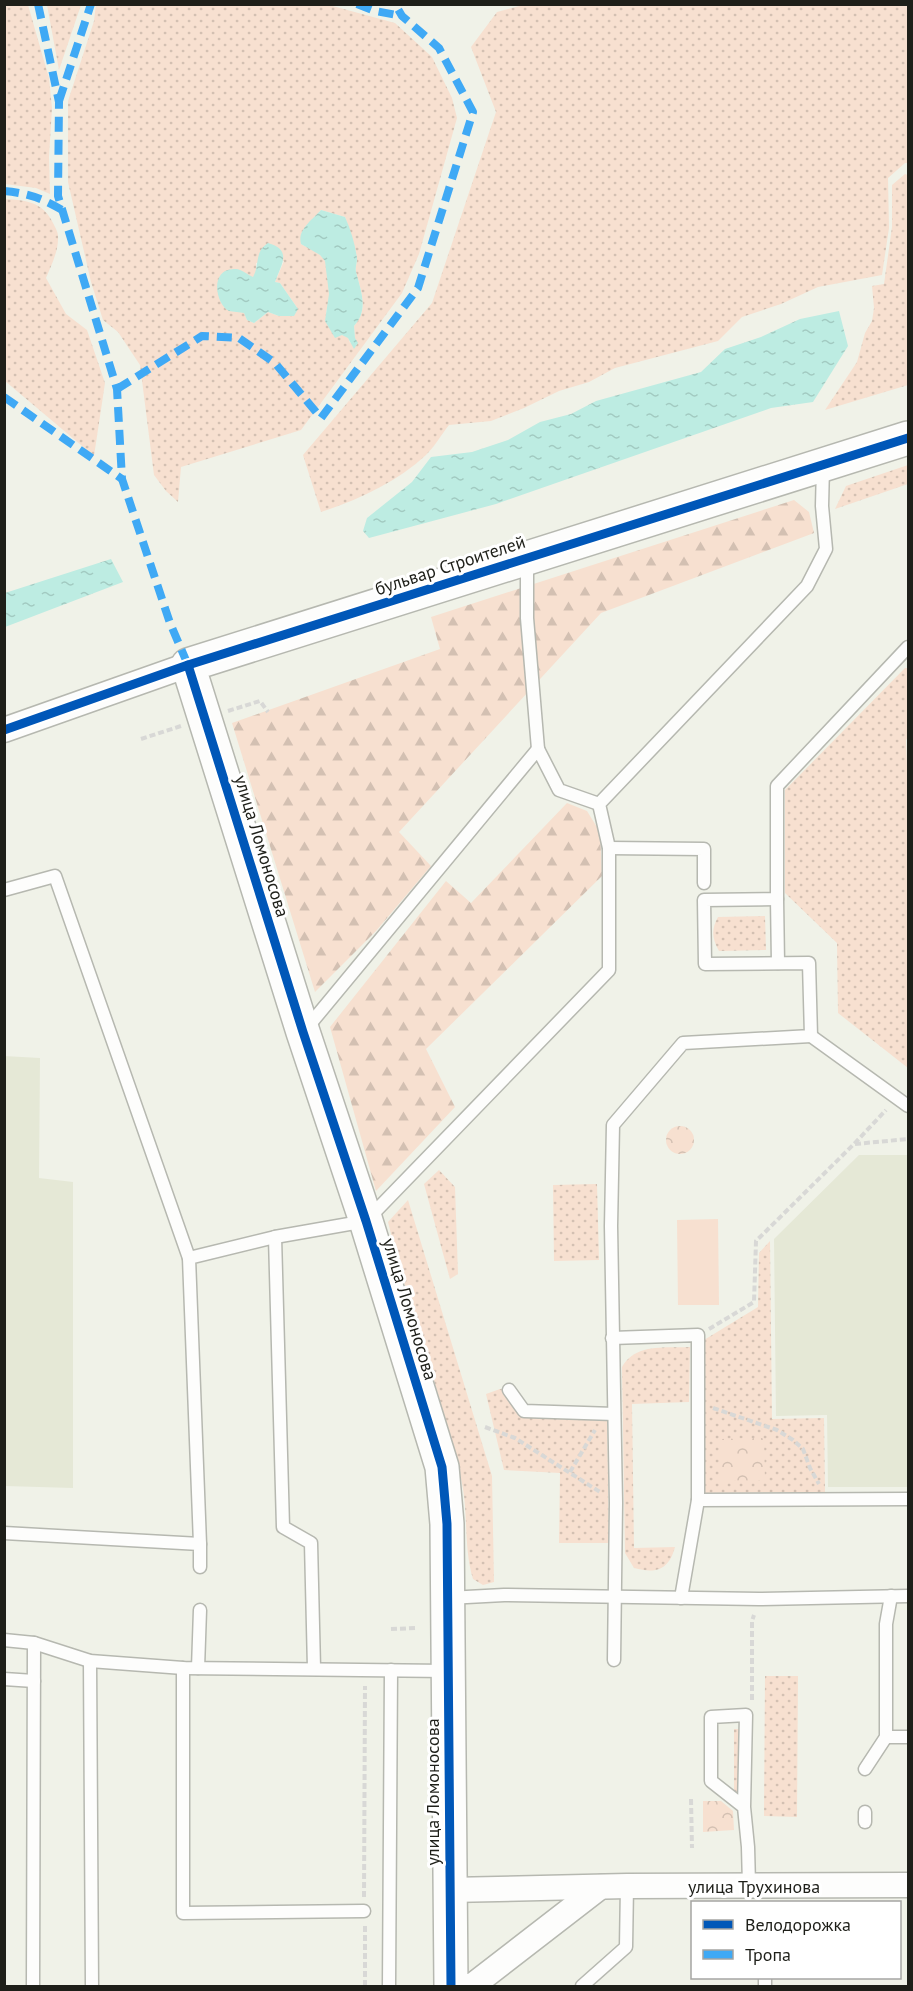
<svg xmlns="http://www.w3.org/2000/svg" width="913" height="1991" font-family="'PT Sans',sans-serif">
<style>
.built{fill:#e5e8d6}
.grass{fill:url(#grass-dots);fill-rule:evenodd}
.forest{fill:url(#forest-firs)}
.park{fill:url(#park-crowns)}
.garden{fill:#f7e0d0}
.water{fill:url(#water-ripples)}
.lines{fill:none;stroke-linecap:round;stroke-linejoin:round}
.lane-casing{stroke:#b6b8b0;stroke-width:15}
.street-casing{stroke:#b6b8b0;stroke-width:27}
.secondary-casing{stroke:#b6b8b0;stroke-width:36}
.path{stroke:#d8d8d6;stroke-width:4;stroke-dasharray:6 3;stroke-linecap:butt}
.lane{stroke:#fdfdfc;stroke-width:12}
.street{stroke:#fdfdfc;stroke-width:24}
.secondary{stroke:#fdfdfc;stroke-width:33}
.quiet{stroke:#3fa9f5;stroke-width:8;stroke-dasharray:15 8;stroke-linecap:butt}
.cycleway-casing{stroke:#fff;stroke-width:13}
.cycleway{stroke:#0057b8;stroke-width:9}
.labels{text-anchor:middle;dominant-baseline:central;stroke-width:6;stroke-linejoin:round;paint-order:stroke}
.street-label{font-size:18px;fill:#1e1f19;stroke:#fff}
</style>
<defs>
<pattern id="grass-dots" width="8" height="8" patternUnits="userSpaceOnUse" patternTransform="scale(1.5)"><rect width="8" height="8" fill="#f7e0d0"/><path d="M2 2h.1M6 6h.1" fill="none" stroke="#d3c0b2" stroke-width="1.8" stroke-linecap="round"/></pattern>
<pattern id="forest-firs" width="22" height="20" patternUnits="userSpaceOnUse" patternTransform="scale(1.5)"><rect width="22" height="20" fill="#f7e0d0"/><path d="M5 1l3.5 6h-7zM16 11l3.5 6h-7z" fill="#d3c0b2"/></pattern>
<pattern id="park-crowns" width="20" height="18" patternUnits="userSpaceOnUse" patternTransform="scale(1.5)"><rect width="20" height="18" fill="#f7e0d0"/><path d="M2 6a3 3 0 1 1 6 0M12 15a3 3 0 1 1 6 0" fill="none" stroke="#d3c0b2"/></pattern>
<pattern id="water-ripples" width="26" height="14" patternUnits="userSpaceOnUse" patternTransform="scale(1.5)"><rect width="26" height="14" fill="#bdece2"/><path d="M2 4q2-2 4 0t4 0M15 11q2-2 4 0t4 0" fill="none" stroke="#a2cac1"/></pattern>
</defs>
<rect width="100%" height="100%" fill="#f0f2e8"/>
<!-- built -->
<g class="built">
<polygon points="4,1056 40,1058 39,1178 73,1182 73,1488 5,1486"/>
<polygon points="859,1155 908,1155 908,1487 828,1487 827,1415 776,1416 774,1239"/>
</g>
<!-- grass -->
<g class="grass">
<polygon points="5,4 28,5 49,78 52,108 49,157 50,194 36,188 5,184"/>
<path d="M96,4L329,5L395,23L432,57L452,98L457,118L419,254L402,293L301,430L181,467L178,502L166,491L154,475L140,365L118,332L103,320L91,282L68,182V101L94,21ZM321,210L345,217C349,230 355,245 357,258C357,263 355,268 356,272C361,291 369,310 354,326L355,339L350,343L348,337L342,335L326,312C331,298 333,268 322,257C317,251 308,248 301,244L313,219ZM284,261L275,282L280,283L298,309L279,316L268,312L254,323L247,320L244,312L230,311L245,274L253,278L256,273V263Z"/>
<polygon points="47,5 81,5 59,70"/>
<path d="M523,5H908V163H905L888,178L889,228L882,275L818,287L781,304L742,317L718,341L615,368L589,382L559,391L524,408L491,421L449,425C441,435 435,446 426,455C397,482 358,500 321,512L303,455L432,303L496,112L471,47L497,12Z"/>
<polygon points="905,174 908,175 908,385 825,410 857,362 865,333 872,321 874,308 872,286 884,284 892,227 892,185"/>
<path d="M5,199C26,200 43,202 53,223C55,227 58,232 58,236C59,250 51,266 46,278L66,314L87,330L105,383L94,456L5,381Z"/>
<polygon points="908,465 908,484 835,509 846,486"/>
<polygon points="905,668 908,668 908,737 906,740 908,788 908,1068 838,1013 837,943 785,893 785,790"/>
<path d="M765,916L766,950L719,951C712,938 711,930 718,917Z"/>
<polygon points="439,1170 455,1187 458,1274 450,1279 424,1184"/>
<polygon points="597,1184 599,1260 554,1261 553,1185"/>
<path d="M408,1200L492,1476L494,1582L483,1585L473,1579C463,1546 469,1512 461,1479C441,1393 409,1309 388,1222Z"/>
<polygon points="770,1241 772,1419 824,1418 825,1492 705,1493 704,1340 758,1307 759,1253"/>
<path d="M690,1347L689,1402L632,1404L634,1548L675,1547C669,1570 656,1574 634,1568L625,1553L622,1367C635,1343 665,1348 690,1347Z"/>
<polygon points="500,1389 506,1390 520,1414 607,1414 609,1543 559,1543 560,1473 504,1470 486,1394"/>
<polygon points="765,1676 798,1676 797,1817 764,1816"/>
<rect x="734" y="1729" width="7" height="63"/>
</g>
<!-- forest -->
<g class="forest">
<polygon points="794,500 809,512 814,533 601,613 399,832 431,866 376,931 315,992 232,723 440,649 431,617"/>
<polygon points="567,803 587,811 600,832 602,876 426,1049 455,1107 376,1191 330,1027 446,881 471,903"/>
</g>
<!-- park -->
<g class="park">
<circle cx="680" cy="1140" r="14"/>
<polygon points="764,1438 765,1480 720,1481 719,1439"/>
<polygon points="703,1801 721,1801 733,1811 734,1830 703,1832"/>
</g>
<!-- garden -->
<polygon class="garden" points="718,1219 719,1305 678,1305 677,1220"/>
<!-- water -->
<g class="water">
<path d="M321,210L345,217C351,230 355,244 357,258C357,263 355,268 356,272C361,291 369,310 354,326L355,338L358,343L354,349L348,338L342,335L335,338L325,321L329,294L325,261L320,255L301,244C297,230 312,220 321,210Z"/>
<path d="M268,243C293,250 281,265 275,282L280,283L298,309L294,316H279L268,312L254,323L247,320L244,313C240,312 233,312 229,311C215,304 209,267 236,269C241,269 248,275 253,277C260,265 254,252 268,243Z"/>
<polygon points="839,311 848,346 813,402 771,408 496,504 369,538 363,531 367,518 412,482 431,457 472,452 508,440 540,422 571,414 596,401 701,372 725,349 761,337 800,319"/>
<polygon points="111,559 123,582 5,627 5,593"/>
</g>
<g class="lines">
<!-- lane casing -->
<g class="lane-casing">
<g id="lane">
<polyline points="527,559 527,618 538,749"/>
<polyline points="609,848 704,849 704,883"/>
<polyline points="4,890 55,876 189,1258"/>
<polyline points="777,899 778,963"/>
<polyline points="306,1029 538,749 559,790 599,804"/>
<polyline points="811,1036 908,1106"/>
<polyline points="275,1237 283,1527 311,1543 314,1668"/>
<polyline points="612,1338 698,1335 698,1500"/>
<polyline points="509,1390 524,1411 614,1414"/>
<polyline points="4,1533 200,1544 200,1567"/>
<polyline points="200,1544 189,1258 275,1237 366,1221 609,970 609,848 599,804 807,586 826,549 822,506 823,466"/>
<polyline points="448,1598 504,1595 759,1599 908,1596"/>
<polyline points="681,1598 698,1500 908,1499"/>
<polyline points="4,1640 34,1643 90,1661 183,1668 446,1671"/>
<polyline points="614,1660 616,1503 611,1226 613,1125 683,1043 811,1036 809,963 705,964 704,900 777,899 777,786 908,647"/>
<polyline points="90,1661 92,1986"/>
<polyline points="183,1668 183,1913 364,1911"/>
<polyline points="198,1668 200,1610"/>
<polyline points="4,1679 34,1681"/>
<polyline points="886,1737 908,1737"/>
<polyline points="865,1769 886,1737 886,1624 891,1596"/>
<polyline points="744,1807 711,1781 711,1717 746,1715 744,1807 748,1847 749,1885"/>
<polyline points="865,1822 865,1812"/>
<polyline points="33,1986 34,1643"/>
<polyline points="389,1986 391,1670"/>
<polyline points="582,1986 626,1947 627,1886"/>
<polyline points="765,1986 765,1978"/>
</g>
</g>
<!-- street casing -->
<g class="street-casing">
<g id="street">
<polyline points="4,730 188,665"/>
<polyline points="449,1890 627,1886 908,1885"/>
<polyline points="466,1986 472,1986 600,1887"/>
</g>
</g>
<!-- secondary casing -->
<g class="secondary-casing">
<polyline id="secondary" points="451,1986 447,1524 442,1467 366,1221 303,1032 188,665 908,438"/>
</g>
<!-- path -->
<g class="path">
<polyline points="228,711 260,701 268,712"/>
<polyline points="141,739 181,726"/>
<polyline points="855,1144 908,1139"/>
<polyline points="709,1329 754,1302 756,1241 854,1144 886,1110"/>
<polyline points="713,1408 777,1430 793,1440 803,1449 810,1468 819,1484"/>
<polyline points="485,1427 515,1438 600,1492"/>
<polyline points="570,1472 595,1430"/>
<polyline points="391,1629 417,1628"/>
<polyline points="752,1700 752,1621 754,1615"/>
<polyline points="691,1799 692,1848"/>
<polyline points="364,1897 365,1686"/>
<polyline points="365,1926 365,1986"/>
</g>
<!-- lane -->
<use href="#lane" class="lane"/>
<!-- street -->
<use href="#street" class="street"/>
<!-- secondary -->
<use href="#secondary" class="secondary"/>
<!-- quiet -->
<g class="quiet">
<polyline points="38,4 59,102 58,196 117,389 122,479 170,623 188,665"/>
<polyline points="357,4 375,11 402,16"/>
<polyline points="59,101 91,4"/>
<path d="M4,191C27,193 44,199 62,210"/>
<polyline points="117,389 202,336 239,338 275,363 321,418 418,288 473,112 439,48 402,16 395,4"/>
<polyline points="4,397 122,479"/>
</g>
<!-- cycleway casing -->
<g class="cycleway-casing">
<g id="cycleway">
<polyline points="188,665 303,1032 366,1221 442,1467 447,1524 451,1986"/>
<polyline points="4,730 188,665 908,438"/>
</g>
</g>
<!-- cycleway -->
<use href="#cycleway" class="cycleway"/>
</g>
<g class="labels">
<!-- street labels -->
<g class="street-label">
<text transform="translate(450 565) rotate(-18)">бульвар Строителей</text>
<text transform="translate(262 846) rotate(73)">улица Ломоносова</text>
<text transform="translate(410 1309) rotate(73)">улица Ломоносова</text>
<text transform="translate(432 1792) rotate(-90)">улица Ломоносова</text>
<text x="754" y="1886">улица Трухинова</text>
</g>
</g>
<!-- border -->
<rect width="913" height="1991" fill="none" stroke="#1e1f19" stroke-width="12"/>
<!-- legend -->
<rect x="691" y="1901" width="210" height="78" fill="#ffffff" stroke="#a5a5a3" stroke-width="1.5"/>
<rect x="703" y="1920" width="30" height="9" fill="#0057b8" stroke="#a5a5a3" stroke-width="1.5"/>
<text x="745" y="1931" font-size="18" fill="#1e1f19">Велодорожка</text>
<rect x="703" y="1950" width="30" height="9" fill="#3fa9f5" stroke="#a5a5a3" stroke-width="1.5"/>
<text x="745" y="1961" font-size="18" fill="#1e1f19">Тропа</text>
</svg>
